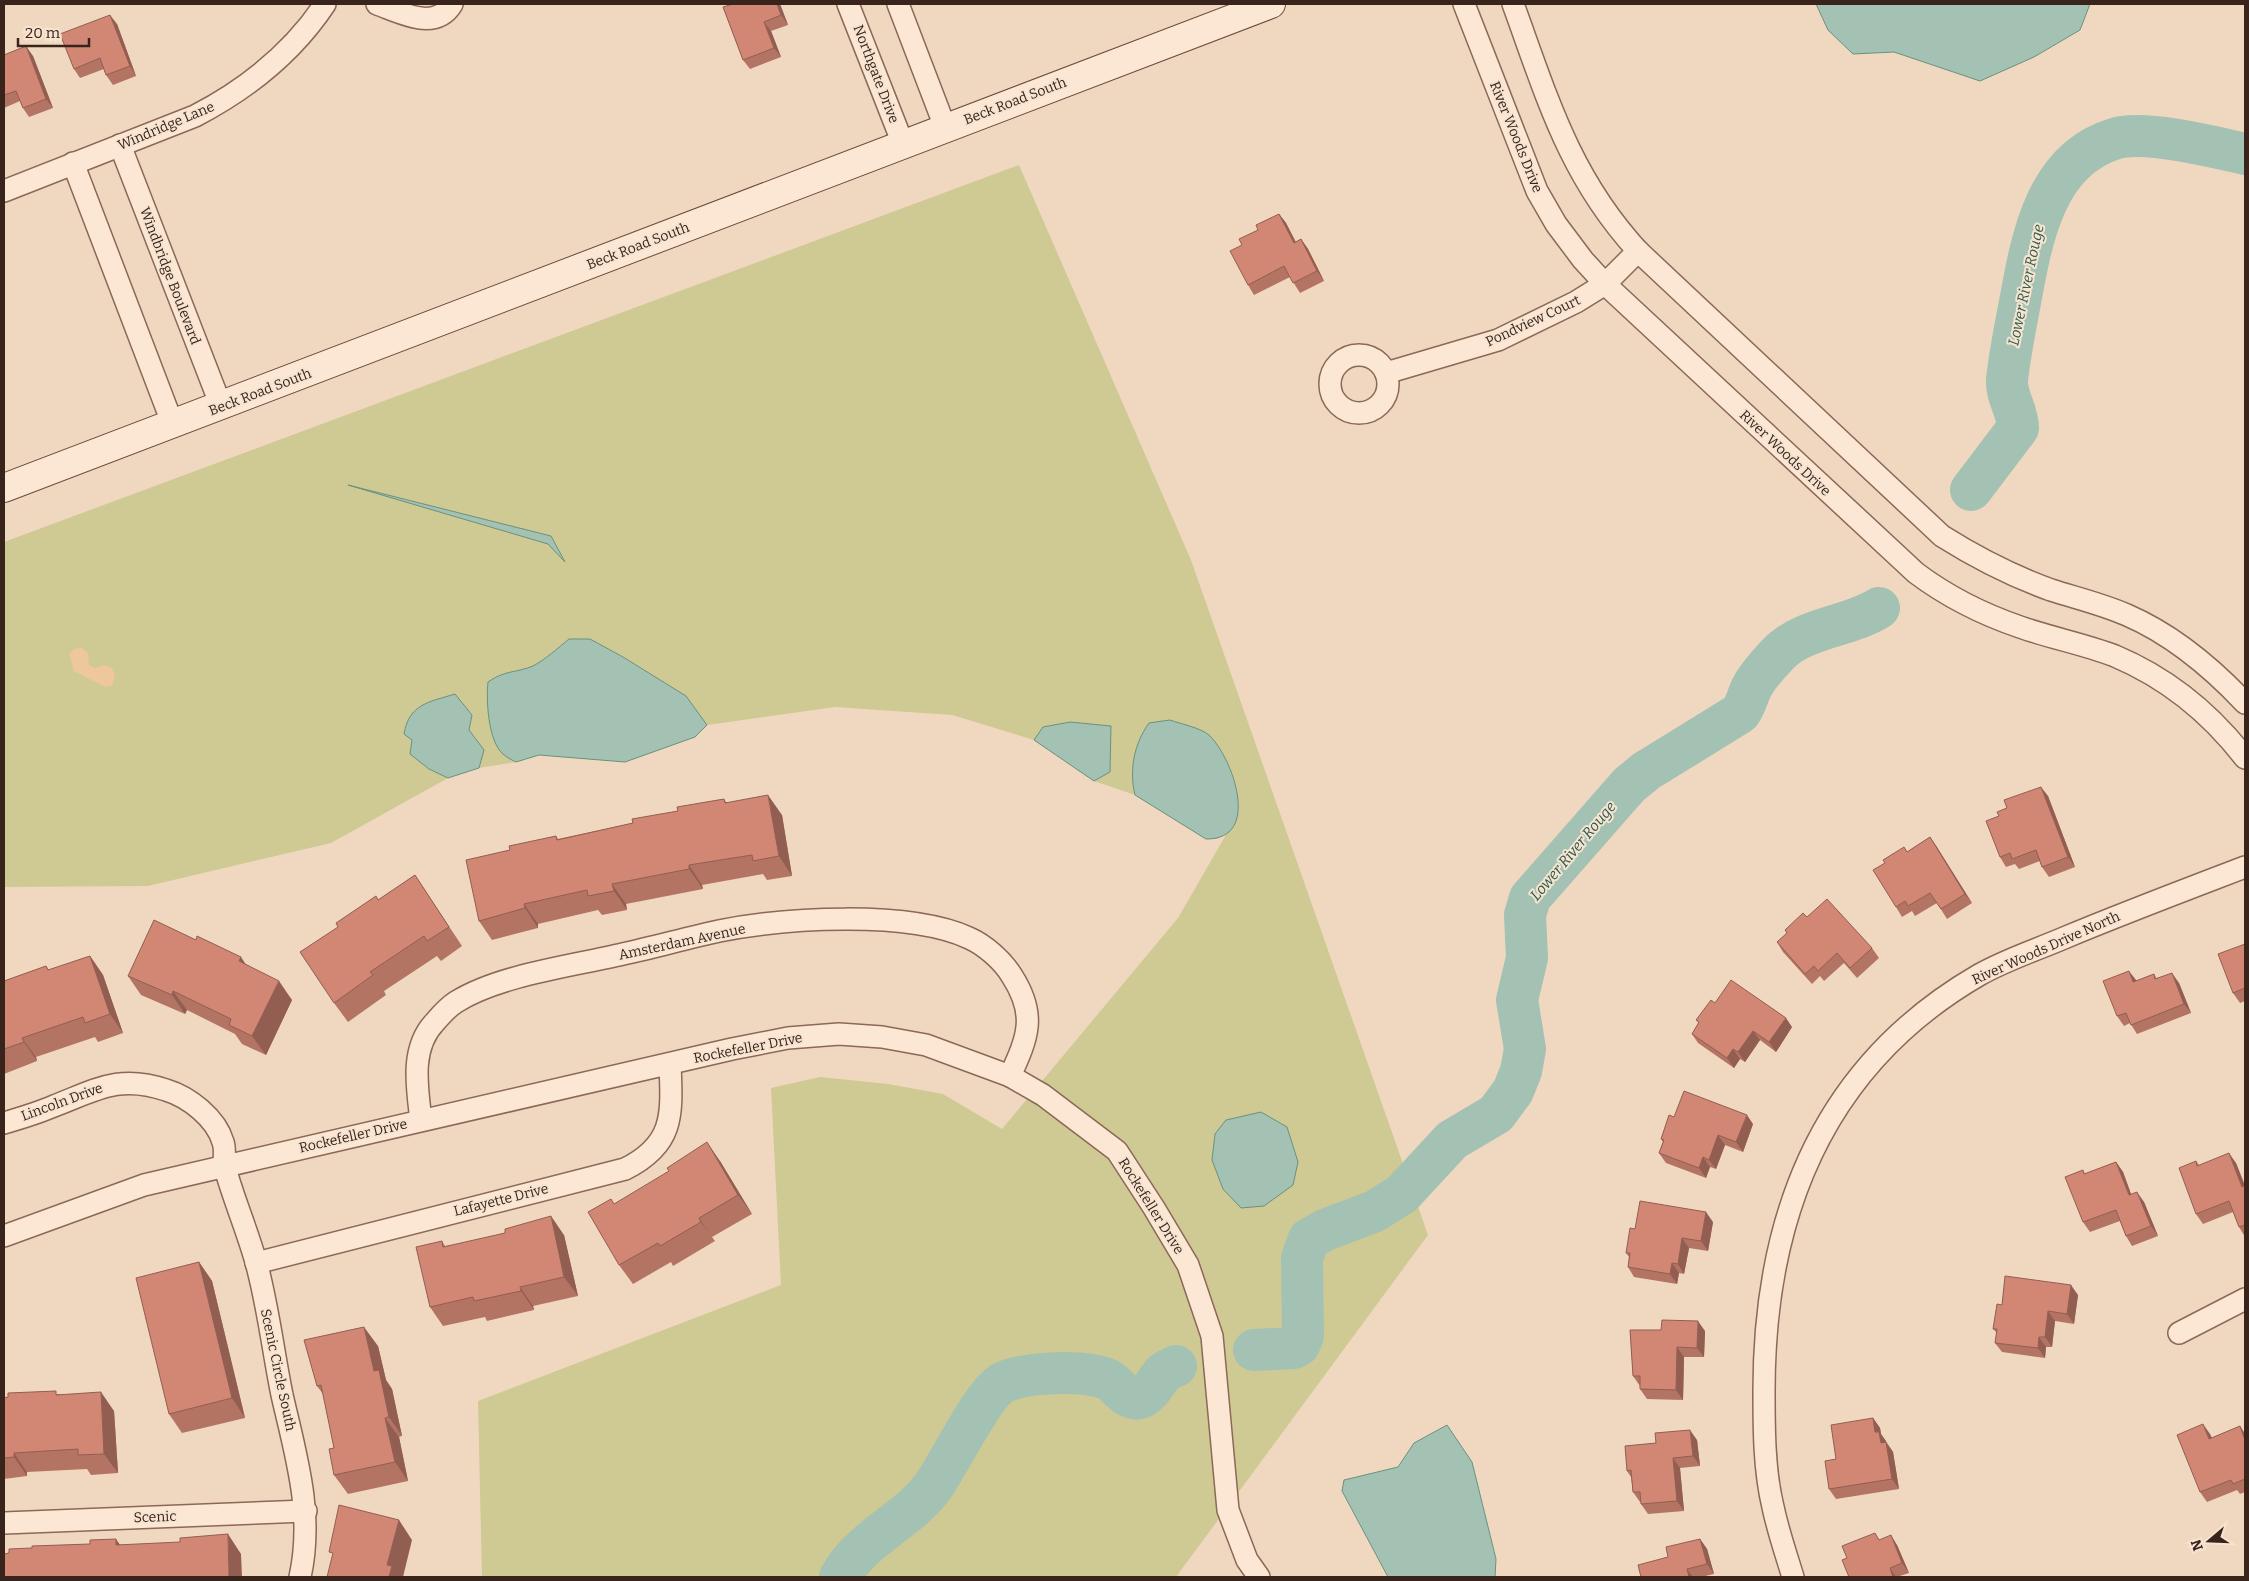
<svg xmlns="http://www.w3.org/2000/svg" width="2249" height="1581" font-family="Bitter,serif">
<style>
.green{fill:#cfc994}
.sand{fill:#eec79c}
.water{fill:#a3c2b3;stroke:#6a917f}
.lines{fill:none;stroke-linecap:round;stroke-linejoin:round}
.river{stroke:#a3c2b3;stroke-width:42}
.street-casing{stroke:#8b6857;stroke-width:24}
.secondary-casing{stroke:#6c493a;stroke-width:30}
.street{stroke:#fbe7d4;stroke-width:21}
.secondary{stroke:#fbe7d4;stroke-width:28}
.wall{fill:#b47464}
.shaded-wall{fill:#925e51}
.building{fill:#d18774;stroke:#925e51}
.labels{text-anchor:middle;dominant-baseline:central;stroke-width:4;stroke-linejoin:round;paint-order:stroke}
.street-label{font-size:14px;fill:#39241c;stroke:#f7e4d0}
.water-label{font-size:15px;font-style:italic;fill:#2b5a4d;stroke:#f7e4d0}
</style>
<rect width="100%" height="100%" fill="#f0d8c0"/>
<!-- green -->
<polygon class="green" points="1019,165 1191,560 1428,1235 1176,1577 482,1577 478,1401 781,1285 771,1088 820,1077 888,1084 943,1094 1002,1129 1178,918 1227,833 1217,839 1206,839 1135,795 1094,781 1034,740 952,715 835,707 707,725 695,737 625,762 539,755 516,762 479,768 448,778 331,843 148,886 4,887 4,542"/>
<!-- sand -->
<polygon class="sand" points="81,647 88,653 89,665 95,668 104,665 112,668 115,677 112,686 105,687 74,671 69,654 74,649"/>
<!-- water -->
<g class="water">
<polygon points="1816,4 2090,4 2080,30 2034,57 1980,81 1894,52 1853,54 1828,30"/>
<polygon points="348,485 551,536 565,562 548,544"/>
<path d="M569,639H590L623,657L686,696L707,725L695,737L625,762L539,755L516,762C512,760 506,757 503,754C488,741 486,700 488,682C505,670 516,673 533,666C546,659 558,648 569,639Z"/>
<path d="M455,694L472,715L469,730L484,750L479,768L448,778L429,769L410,754L412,740L404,734C409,704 429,702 455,694Z"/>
<path d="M1170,720C1181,724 1201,728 1209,735C1233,758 1262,840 1206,839L1135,795C1129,770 1134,744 1149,723Z"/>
<polygon points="1070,722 1111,726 1110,772 1094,781 1034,740 1043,727"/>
<polygon points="1261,1112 1287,1127 1298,1162 1293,1185 1264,1206 1241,1208 1223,1189 1212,1160 1215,1134 1226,1120"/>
<polygon points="1447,1425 1472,1462 1496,1559 1495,1577 1388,1577 1342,1491 1344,1480 1398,1467 1414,1443"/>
</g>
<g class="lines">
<!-- river -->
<g class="river">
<path d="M1971,490L2018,428C2018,411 2006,397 2007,380C2010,352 2016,324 2021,297C2032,237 2046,160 2114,139C2143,129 2215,147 2245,154"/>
<path d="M1254,1350L1294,1348L1299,1345L1303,1336L1302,1258L1309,1239L1325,1230L1375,1211L1402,1194L1452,1140L1496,1114L1513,1091L1521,1071L1525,1049L1517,1000L1527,958L1525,915L1530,898L1629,785L1646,771L1740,713C1746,705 1747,697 1751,689C1756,677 1769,664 1777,655C1803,627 1849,627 1879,608"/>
<path d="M840,1577C862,1537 909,1521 934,1485C949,1464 984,1391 1004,1382C1028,1372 1085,1369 1109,1380C1119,1386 1126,1401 1140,1398C1149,1396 1157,1380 1163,1373C1167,1370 1172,1368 1176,1366"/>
</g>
<!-- street casing -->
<g class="street-casing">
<g id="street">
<path d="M377,4C400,12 435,32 452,4"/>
<polyline points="848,4 903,144"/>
<polyline points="898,4 945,127"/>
<path d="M1464,4L1537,191L1556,224L1583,260L1605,284L1916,573C1948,597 1982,614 2020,627C2051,638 2084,644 2115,656C2167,678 2211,714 2245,758"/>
<path d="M1513,4C1547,97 1569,176 1638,251L1942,536C1977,558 2012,576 2051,590C2076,598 2102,604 2127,615C2171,634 2212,668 2245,703"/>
<polyline points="120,145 221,406"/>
<polyline points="73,163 173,425"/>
<path d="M4,191L195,116C247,89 293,52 325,4"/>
<circle cx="1359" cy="384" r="29"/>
<polyline points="1386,373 1498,340 1576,302 1605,284 1638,251"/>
<path d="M421,1120C417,1087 410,1048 435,1022C441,1015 448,1007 456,1002C499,975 572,966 623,954C655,947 687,938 719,931C785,918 907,910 969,938C985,945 1003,961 1012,976C1037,1015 1028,1037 1010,1076"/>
<path d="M4,1123C21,1118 38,1113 54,1106C96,1090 119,1074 166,1090C189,1097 216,1118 223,1142C226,1150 223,1160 225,1168C234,1200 247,1230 256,1262C268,1305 273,1351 282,1395C296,1456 314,1514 300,1577"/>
<polyline points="4,1236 144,1185 732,1049 788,1038 839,1034 882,1037 926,1045 1010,1076 1043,1095 1117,1151 1154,1208 1188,1265 1212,1336 1228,1510 1247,1560 1259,1577"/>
<path d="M256,1263L625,1169C675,1144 672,1114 670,1064"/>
<polyline points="2179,1333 2245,1299"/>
<polyline points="4,1523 306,1511"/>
<path d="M1793,1577C1786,1554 1778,1531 1773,1507C1764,1470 1764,1428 1764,1391C1764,1216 1822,1066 1979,975C2005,960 2036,950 2064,938C2124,913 2185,890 2245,867"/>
</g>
</g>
<!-- secondary casing -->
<g class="secondary-casing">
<polyline id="secondary" points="4,488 1271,4"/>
</g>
<!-- street -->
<use href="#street" class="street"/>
<!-- secondary -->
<use href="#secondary" class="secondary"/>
</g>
<!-- wall -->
<g class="wall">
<polygon points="780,4 788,25 771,31 781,57 750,69 743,60 723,7"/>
<polygon points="117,24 136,76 113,85 106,75 104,69 80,78 74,69"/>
<polygon points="4,55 33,56 53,108 29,117 23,108 20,101 4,108"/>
<polygon points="1279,214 1286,223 1296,242 1301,239 1308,249 1324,281 1300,293 1290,277 1254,295 1248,285 1242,245 1258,230"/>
<polygon points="2048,796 2075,867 2049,877 2042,867 2040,861 2019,869 2015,864 2006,867 2000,857"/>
<polygon points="724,799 726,802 782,815 792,876 767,880 763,874 702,885 703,889 626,904 627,910 602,915 598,910 538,924 538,928 492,940 479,921 510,850 556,836 558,839 633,823"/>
<polygon points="1930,837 1972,903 1947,919 1937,903 1915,916 1912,911 1902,917 1896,907 1907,852"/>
<polygon points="415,875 462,946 441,961 437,956 384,991 386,995 348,1022 334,1003 378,900"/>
<polygon points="1807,917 1872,948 1879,958 1857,978 1844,963 1824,981 1820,976 1812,984 1783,952 1777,942"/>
<polygon points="2245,944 2245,1001 2240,1003 2233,993"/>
<polygon points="90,956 103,975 123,1033 98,1042 95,1037 36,1057 37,1061 4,1074 4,981 46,966 49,970"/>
<polygon points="246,964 292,1000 266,1055 242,1044 235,1034 187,1010 185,1014 141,995 128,976"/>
<polygon points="2154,974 2157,979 2179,983 2191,1013 2137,1034 2130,1023 2124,1026 2117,1016 2136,981"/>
<polygon points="1715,1003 1792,1027 1776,1052 1760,1040 1745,1062 1740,1059 1734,1068 1698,1043 1692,1034 1699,1023 1696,1020"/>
<polygon points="1674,1117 1753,1124 1743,1152 1725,1145 1716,1169 1710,1167 1706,1178 1666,1163 1659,1153 1663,1142 1661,1139"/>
<polygon points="720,1161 752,1214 712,1237 715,1241 673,1266 671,1262 633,1284 619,1265 614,1204"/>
<polygon points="2196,1161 2199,1165 2236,1163 2245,1185 2245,1237 2239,1227 2233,1212 2203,1224 2196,1214"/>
<polygon points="2116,1162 2123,1172 2131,1194 2144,1202 2158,1236 2132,1246 2126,1236 2120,1221 2090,1232 2083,1222 2083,1170 2085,1174"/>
<polygon points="1713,1222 1708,1251 1689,1248 1684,1274 1679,1273 1677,1284 1634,1277 1628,1267 1629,1257 1626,1253 1635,1229"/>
<polygon points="564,1235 578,1296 533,1306 534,1310 487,1321 485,1317 443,1326 430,1307 442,1241 445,1246"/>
<polygon points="199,1262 212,1281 245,1418 182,1433 169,1414"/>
<polygon points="2078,1295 2074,1324 2055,1321 2052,1347 2046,1347 2045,1358 2002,1352 1995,1343 1997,1333 1993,1329 2002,1305"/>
<polygon points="1630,1330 1705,1331 1704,1357 1684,1357 1683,1400 1647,1399 1640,1389 1640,1386 1633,1376"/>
<polygon points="378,1346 386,1380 392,1389 402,1436 399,1437 408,1481 348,1494 334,1475 334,1448 323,1394 317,1386"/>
<polygon points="58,1394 114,1411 118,1473 91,1475 87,1469 27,1472 27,1476 4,1479 4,1398"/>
<polygon points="1873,1418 1880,1428 1881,1434 1893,1452 1899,1489 1836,1499 1829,1489 1836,1459"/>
<polygon points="2240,1426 2245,1434 2245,1492 2240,1494 2237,1490 2207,1502 2200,1492 2210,1434 2212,1438"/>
<polygon points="1697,1440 1700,1466 1680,1468 1684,1511 1648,1514 1641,1504 1641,1502 1640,1502 1633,1492 1631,1477 1627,1471"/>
<polygon points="1700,1539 1707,1549 1714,1574 1701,1577 1641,1577 1668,1557"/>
<polygon points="1880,1540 1897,1545 1909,1573 1897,1577 1849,1577 1847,1558"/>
</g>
<!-- shaded-wall -->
<g class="shaded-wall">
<polygon points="777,4 780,4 788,25 781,15"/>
<polygon points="110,15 117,24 136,76 130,66"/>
<polygon points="764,22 771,31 781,57 774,48"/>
<polygon points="26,46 33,56 53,108 46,99"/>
<polygon points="1279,214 1286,223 1301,253 1294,243"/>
<polygon points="1301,239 1308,249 1324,281 1317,271"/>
<polygon points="2041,787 2048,796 2075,867 2068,857"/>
<polygon points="768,795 782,815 792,876 779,856"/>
<polygon points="1930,837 1937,847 1972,903 1965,894"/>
<polygon points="689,865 702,885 703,889 689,869"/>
<polygon points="612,884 626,904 627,910 614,891"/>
<polygon points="524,904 538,924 538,928 525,908"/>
<polygon points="90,956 103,975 123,1033 110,1014"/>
<polygon points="241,957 254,977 239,961"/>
<polygon points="2129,971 2136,980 2140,992 2133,982"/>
<polygon points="2172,973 2179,983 2191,1013 2184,1004"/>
<polygon points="279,981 292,1000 266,1055 252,1036"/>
<polygon points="173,991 187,1010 185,1014 172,995"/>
<polygon points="1786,1018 1792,1027 1776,1052 1769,1042"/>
<polygon points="1753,1031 1760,1040 1745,1062 1738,1052"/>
<polygon points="22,1038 36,1057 37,1061 24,1042"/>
<polygon points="1733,1049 1740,1059 1734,1068 1727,1058"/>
<polygon points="1747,1115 1753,1124 1743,1152 1736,1142"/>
<polygon points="1718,1135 1725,1145 1716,1169 1709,1160"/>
<polygon points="707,1142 720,1161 752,1214 738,1195"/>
<polygon points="2229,1153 2236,1163 2245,1187 2242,1187"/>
<polygon points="1703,1157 1710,1167 1706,1178 1699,1168"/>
<polygon points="2116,1162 2123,1172 2135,1205 2129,1195"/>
<polygon points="2137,1192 2144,1202 2158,1236 2151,1226"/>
<polygon points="1706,1212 1713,1222 1708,1251 1701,1241"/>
<polygon points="551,1216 564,1235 578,1296 564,1277"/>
<polygon points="699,1218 712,1237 715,1241 701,1222"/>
<polygon points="1682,1238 1689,1248 1684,1274 1678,1264"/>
<polygon points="199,1262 212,1281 245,1418 232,1398"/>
<polygon points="1672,1263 1679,1273 1677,1284 1670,1274"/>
<polygon points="2071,1285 2078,1295 2074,1324 2067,1314"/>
<polygon points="520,1287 533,1306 534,1310 521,1291"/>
<polygon points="2048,1311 2055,1321 2052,1347 2045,1337"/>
<polygon points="1698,1321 1705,1331 1704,1357 1697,1348"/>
<polygon points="364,1327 378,1346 386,1380 392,1389 402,1436 389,1417 374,1371"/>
<polygon points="2039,1337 2046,1347 2045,1358 2038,1348"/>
<polygon points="1677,1347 1684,1357 1683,1400 1676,1390"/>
<polygon points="101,1392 114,1411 118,1473 104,1454"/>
<polygon points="385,1418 399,1437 408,1481 395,1462"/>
<polygon points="1873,1418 1880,1428 1881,1434 1886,1441 1886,1444 1886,1442 1893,1452 1899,1489 1892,1479 1875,1432"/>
<polygon points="2203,1424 2210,1434 2216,1449 2209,1439"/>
<polygon points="2240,1426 2245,1434 2245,1440"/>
<polygon points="1690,1430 1697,1440 1700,1466 1693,1456"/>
<polygon points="14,1453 27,1472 27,1476 14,1457"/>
<polygon points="1673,1458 1680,1468 1684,1511 1677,1501"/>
<polygon points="399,1520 412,1540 403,1577 389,1577 387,1565"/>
<polygon points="228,1534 241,1554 242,1577 229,1577"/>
<polygon points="1891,1535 1897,1545 1909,1573 1902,1563"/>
<polygon points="116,1539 129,1558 116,1545"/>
<polygon points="1700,1539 1707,1549 1714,1574 1707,1564"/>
<polygon points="1890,1568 1896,1577 1893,1577"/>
<polygon points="1687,1569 1693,1577 1689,1577"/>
</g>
<!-- building -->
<g class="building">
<polygon points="733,4 777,4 781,15 764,22 774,48 743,60 723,7"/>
<polygon points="110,15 130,66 106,75 100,58 74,69 60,34"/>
<polygon points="26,46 46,99 23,108 16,91 4,95 4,55"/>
<polygon points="1279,214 1294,243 1301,239 1317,271 1293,283 1284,266 1248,285 1230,251 1242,245 1239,239 1258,230 1256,225"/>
<polygon points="2041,787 2068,857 2042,867 2036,850 2012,859 2010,853 2000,857 1986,821 1999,816 1997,812 2007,808 2004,800"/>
<polygon points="768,795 779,856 753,861 752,855 689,865 689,869 612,884 614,891 588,896 587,890 524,904 525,908 479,921 466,860 510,850 509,846 556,836 557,840 633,823 632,819 678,811 677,807 724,799 725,803"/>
<polygon points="1930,837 1965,894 1941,909 1930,893 1908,906 1905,901 1896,907 1873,870 1885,863 1883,860 1904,847 1907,852"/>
<polygon points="415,875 449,927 427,941 424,936 370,972 373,975 334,1003 300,952 338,927 336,923 376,896 378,900"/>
<polygon points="1827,899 1872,948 1850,968 1837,953 1818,971 1814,966 1805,974 1777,942 1787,933 1785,930 1803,913 1807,917"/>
<polygon points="154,920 196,940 197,936 241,957 239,961 279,981 252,1036 229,1025 231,1019 173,991 172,995 128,976"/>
<polygon points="2245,944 2245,988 2233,993 2218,954"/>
<polygon points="90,956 110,1014 85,1023 83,1017 22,1038 24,1042 4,1049 4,981 46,966 48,970"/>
<polygon points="2129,971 2133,982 2154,974 2155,979 2172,973 2184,1004 2131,1025 2126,1013 2117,1016 2103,981"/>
<polygon points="1731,980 1786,1018 1769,1042 1753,1031 1738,1052 1733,1049 1727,1058 1692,1034 1699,1022 1696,1020 1711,1000 1715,1003"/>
<polygon points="1684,1091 1747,1115 1736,1142 1718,1135 1709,1160 1703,1157 1699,1168 1659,1153 1664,1140 1661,1139 1669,1115 1674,1117"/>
<polygon points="707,1142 738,1195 699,1218 701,1222 660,1246 658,1243 619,1265 588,1212 611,1199 614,1204 669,1171 667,1168"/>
<polygon points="2229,1153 2242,1187 2245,1185 2245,1225 2239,1227 2229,1201 2196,1214 2179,1168 2196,1161 2197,1166"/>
<polygon points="2116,1162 2129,1195 2137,1192 2151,1226 2126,1236 2116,1210 2083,1222 2065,1177 2083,1170 2084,1174"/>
<polygon points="1640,1201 1706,1212 1701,1241 1682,1238 1678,1264 1672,1263 1670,1274 1628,1267 1630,1253 1626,1253 1630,1228 1635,1229"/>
<polygon points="551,1216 564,1277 520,1287 521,1291 474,1301 473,1297 430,1307 416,1247 442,1241 443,1247 505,1233 505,1229"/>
<polygon points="199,1262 232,1398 169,1414 136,1278"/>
<polygon points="2005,1276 2071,1285 2067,1314 2048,1311 2045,1337 2039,1337 2038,1348 1995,1343 1997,1329 1993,1329 1997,1304 2002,1305"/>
<polygon points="1662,1320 1698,1321 1697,1348 1677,1347 1676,1390 1640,1389 1640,1376 1633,1376 1630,1330 1661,1330"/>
<polygon points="364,1327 374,1371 379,1370 389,1417 385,1418 395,1462 334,1475 329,1449 334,1448 321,1385 317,1386 304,1340"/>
<polygon points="56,1391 56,1395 101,1392 104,1454 78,1455 78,1449 14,1453 14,1457 4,1458 4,1398 8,1397 8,1393"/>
<polygon points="1873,1418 1875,1432 1879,1432 1881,1443 1886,1442 1892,1479 1829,1489 1825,1461 1836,1459 1831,1425"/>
<polygon points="2203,1424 2209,1439 2240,1426 2245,1440 2245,1479 2233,1484 2231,1480 2200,1492 2177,1435"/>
<polygon points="1690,1430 1693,1456 1673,1458 1677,1501 1641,1504 1640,1492 1633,1492 1631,1470 1627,1471 1625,1446 1656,1443 1655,1433"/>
<polygon points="339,1505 399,1520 387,1565 392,1566 389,1577 327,1577 333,1553 329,1552"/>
<polygon points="1875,1533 1879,1540 1891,1535 1902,1563 1890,1568 1893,1577 1849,1577 1842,1560 1847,1558 1842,1546"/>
<polygon points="228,1534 229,1577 4,1577 4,1554 9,1553 9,1549 32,1548 32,1546 90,1544 90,1540 116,1539 116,1545 180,1542 180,1538"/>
<polygon points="1700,1539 1707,1564 1687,1569 1689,1577 1641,1577 1638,1565 1668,1557 1666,1547"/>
</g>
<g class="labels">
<!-- street labels -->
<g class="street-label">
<text transform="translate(876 74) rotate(69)">Northgate Drive</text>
<text transform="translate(1015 101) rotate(-21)">Beck Road South</text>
<text transform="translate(166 126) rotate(-23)">Windridge Lane</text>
<text transform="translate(1516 137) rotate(68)">River Woods Drive</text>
<text transform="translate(638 246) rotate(-21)">Beck Road South</text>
<text transform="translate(170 276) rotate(69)">Windbridge Boulevard</text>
<text transform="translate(1533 321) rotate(-25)">Pondview Court</text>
<text transform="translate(260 392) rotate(-21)">Beck Road South</text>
<text transform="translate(1785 453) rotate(43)">River Woods Drive</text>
<text transform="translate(682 942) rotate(-12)">Amsterdam Avenue</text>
<text transform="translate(2046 948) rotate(-24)">River Woods Drive North</text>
<text transform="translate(748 1048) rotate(-11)">Rockefeller Drive</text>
<text transform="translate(62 1102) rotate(-20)">Lincoln Drive</text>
<text transform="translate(353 1136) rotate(-13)">Rockefeller Drive</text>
<text transform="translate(501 1200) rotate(-14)">Lafayette Drive</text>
<text transform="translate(1151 1206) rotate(58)">Rockefeller Drive</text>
<text transform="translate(278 1370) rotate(78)">Scenic Circle South</text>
<text transform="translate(155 1517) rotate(-2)">Scenic</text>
</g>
<!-- water labels -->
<g class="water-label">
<text transform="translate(2026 285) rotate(-78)">Lower River Rouge</text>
<text transform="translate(1573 851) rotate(-50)">Lower River Rouge</text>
</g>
</g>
<!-- border -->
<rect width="2249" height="1581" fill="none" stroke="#39241c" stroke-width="10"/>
<!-- north arrow -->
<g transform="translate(2209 1541) rotate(251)" stroke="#f7e4d0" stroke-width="4" paint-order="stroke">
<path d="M0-4L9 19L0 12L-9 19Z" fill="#39241c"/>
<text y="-8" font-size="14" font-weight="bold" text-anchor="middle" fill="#39241c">N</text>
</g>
<!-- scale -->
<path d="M18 38v8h71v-8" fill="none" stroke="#39241c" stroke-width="2.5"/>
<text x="25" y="38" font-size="15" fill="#39241c" stroke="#f7e4d0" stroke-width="4" paint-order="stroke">20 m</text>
</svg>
